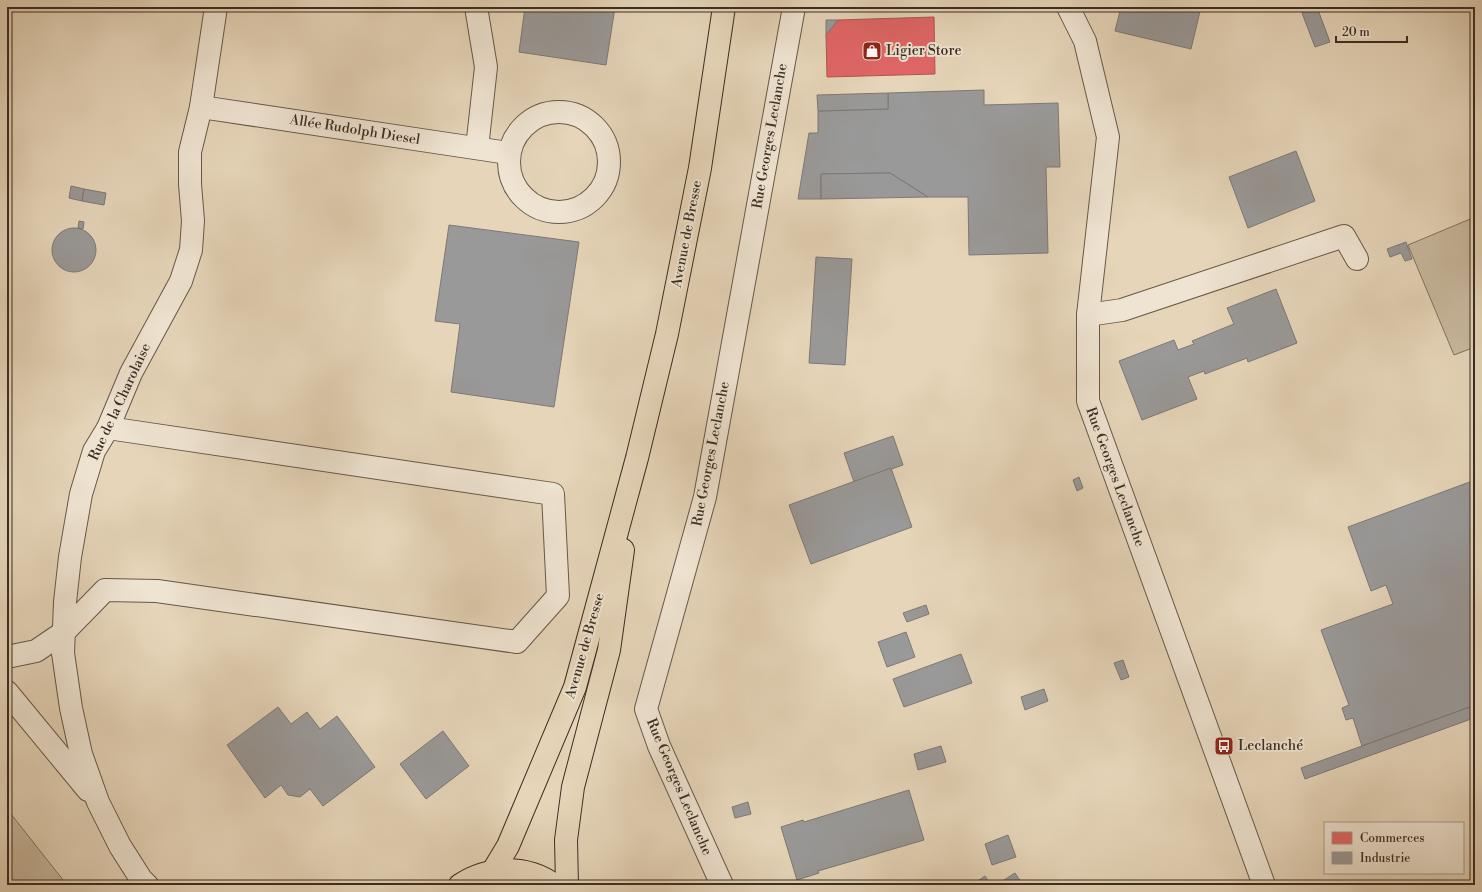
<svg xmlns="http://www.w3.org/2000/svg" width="1482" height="892" font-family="'Libre Bodoni',serif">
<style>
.green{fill:#c9b99f;stroke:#827460}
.shops{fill:#e06666;stroke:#ae5552}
.industry{fill:#999;stroke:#7d7975}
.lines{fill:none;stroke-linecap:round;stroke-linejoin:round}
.minor-casing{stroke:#665848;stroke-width:24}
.major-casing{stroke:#3b2e22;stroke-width:24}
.minor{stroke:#efe4d2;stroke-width:22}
.major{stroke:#e6d5b9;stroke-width:22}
.labels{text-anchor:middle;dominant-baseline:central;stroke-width:4;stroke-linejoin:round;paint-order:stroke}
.poi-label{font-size:14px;fill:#3b2e22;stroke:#efe4d2;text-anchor:start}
.street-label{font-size:14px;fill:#3b2e22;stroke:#efe4d2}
</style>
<rect width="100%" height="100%" fill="#e6d5b9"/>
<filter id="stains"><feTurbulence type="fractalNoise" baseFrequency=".005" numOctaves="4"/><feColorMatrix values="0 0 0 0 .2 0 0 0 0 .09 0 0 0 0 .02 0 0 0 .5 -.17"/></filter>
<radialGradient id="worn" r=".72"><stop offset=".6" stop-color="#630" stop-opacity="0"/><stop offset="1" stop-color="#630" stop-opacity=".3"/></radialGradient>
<!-- green -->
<g class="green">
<polygon points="1475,217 1475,347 1454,355 1408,245"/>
<polygon points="7,809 67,885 7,885"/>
</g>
<!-- shops -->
<polygon class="shops" points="934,17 935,74 827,77 826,35 838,20"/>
<!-- industry -->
<g class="industry">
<polygon points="525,7 615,7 606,65 519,52"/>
<polygon points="1121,7 1201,7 1191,49 1115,31"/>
<polygon points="1317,7 1330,42 1315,47 1302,13"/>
<polygon points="826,20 838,20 826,35"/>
<polygon points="984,90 984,105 1058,103 1060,167 1046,167 1048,253 969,255 968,197 928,197 890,173 821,174 821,199 798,199 809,133 818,133 818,111 888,109 888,93"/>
<polygon points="888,93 888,109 818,111 817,95"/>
<polygon points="1296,151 1315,201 1248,228 1229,177"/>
<polygon points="890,173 928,197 821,199 821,174"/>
<polygon points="71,186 84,189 82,201 69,198"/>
<polygon points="84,189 106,193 104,205 82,201"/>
<polygon points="79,221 84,222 83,229 78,228"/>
<polygon points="449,225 579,242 554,407 451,392 460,324 435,321"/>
<circle cx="74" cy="250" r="22"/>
<polygon points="1406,242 1412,259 1405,261 1401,253 1390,257 1387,249"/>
<polygon points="816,257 852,259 845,365 809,363"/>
<polygon points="1276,289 1297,343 1248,362 1247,358 1205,374 1204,371 1188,377 1197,399 1142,420 1119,361 1174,340 1178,350 1194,344 1192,341 1234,324 1227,308"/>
<polygon points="893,436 903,465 854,482 844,453"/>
<polygon points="891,468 912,527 811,564 789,505"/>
<polygon points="1079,477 1083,488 1077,491 1073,480"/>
<polygon points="1475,480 1475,721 1470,707 1362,746 1353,718 1346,720 1342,708 1349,705 1321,630 1393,604 1386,585 1371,591 1348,527"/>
<polygon points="926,605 929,614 907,622 903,613"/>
<polygon points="906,632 915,657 887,667 878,642"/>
<polygon points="961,654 972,683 904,707 893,679"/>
<polygon points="1123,660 1129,677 1121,680 1114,663"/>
<polygon points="1044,689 1048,701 1025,710 1021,697"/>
<polygon points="278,707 291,724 307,712 320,729 337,716 375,767 323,806 310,789 300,797 288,795 281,785 265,798 227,745"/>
<polygon points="1470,707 1474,718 1305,779 1301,768"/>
<polygon points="443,731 469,766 426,799 400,764"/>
<polygon points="941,746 946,762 918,770 914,754"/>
<polygon points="909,790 924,840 818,871 819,873 797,880 781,827 803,820 804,822"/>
<polygon points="748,802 751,814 735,818 732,807"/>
<polygon points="1008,835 1016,857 992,865 985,844"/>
<polygon points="1015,873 1023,885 996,885"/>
<polygon points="985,876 991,885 972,885"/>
</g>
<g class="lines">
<!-- minor casing -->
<g class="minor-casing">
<g id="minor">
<polyline points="476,7 486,67 477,148"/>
<polyline points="1068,7 1085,41 1108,137 1088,315 1088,401 1264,885"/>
<polyline points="201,107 508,153"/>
<circle cx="559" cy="162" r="50"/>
<polyline points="1088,315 1122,310 1344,236 1357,259"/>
<polyline points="7,657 36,651 64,632 105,590 157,591 517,642 558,596 553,494 108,428"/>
<polyline points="7,692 88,790"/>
<polyline points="147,885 141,879 120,846 98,802 81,754 71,708 63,653 65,602 70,557 81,494 94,451 108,428 131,373 181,281 191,250 193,221 190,184 190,152 201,107 216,7"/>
<polyline points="722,885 659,746 646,709 705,497 794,7"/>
</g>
</g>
<!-- major casing -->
<g class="major-casing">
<g id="major">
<polyline points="493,871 508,846 575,687 637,458 667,334 700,168 724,7"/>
<path d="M460,885C488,866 527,865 554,885"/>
<polyline points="567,885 566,840 573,787 609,650 623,550"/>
</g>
</g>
<!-- minor -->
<use href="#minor" class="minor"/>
<!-- major -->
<use href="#major" class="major"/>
</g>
<!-- icons -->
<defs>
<g id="shop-square" transform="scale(1)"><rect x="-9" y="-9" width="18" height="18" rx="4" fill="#8f2418" stroke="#efe4d2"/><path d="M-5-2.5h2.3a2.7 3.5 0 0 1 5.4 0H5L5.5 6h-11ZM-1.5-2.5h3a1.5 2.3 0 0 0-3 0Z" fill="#fff"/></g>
<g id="bus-square" transform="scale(1)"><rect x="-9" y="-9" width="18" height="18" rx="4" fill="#8f2418" stroke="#efe4d2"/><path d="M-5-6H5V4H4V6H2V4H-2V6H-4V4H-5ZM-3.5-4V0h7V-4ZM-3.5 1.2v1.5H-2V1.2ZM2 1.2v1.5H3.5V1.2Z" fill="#fff"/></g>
</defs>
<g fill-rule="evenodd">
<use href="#shop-square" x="872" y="51"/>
<use href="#bus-square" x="1224" y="746"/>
</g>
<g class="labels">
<!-- poi labels -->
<g class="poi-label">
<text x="886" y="51">Ligier Store</text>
<text x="1238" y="746">Leclanché</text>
</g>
<!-- street labels -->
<g class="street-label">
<text transform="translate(355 130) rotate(9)">Allée Rudolph Diesel</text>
<text transform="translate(770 136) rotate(-80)">Rue Georges Leclanche</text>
<text transform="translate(687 234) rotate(-79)">Avenue de Bresse</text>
<text transform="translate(120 402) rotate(-65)">Rue de la Charolaise</text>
<text transform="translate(711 454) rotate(-79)">Rue Georges Leclanche</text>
<text transform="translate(1115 477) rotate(70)">Rue Georges Leclanche</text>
<text transform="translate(585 646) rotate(-74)">Avenue de Bresse</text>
<text transform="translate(679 787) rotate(67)">Rue Georges Leclanche</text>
</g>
</g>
<!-- margin -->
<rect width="1482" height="892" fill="none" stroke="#e6d5b9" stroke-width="24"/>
<rect x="8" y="8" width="1466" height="876" fill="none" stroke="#3b2e22" stroke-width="2"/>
<rect x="12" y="12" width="1458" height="868" fill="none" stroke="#3b2e22"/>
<!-- legend -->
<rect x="1324" y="822" width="140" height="52" fill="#efe4d2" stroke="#a79b8c"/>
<rect x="1332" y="832" width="20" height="12" fill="#e06666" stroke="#a79b8c"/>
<text x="1360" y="842" font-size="12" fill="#3b2e22">Commerces</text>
<rect x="1332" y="852" width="20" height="12" fill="#999999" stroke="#a79b8c"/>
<text x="1360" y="862" font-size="12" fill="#3b2e22">Industrie</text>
<!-- scale -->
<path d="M1336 36v6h71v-6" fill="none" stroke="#3b2e22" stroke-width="2"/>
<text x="1342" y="36" font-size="12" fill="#3b2e22" stroke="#efe4d2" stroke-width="3" paint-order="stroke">20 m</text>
<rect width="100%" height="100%" filter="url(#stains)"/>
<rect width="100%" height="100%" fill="url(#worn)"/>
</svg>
